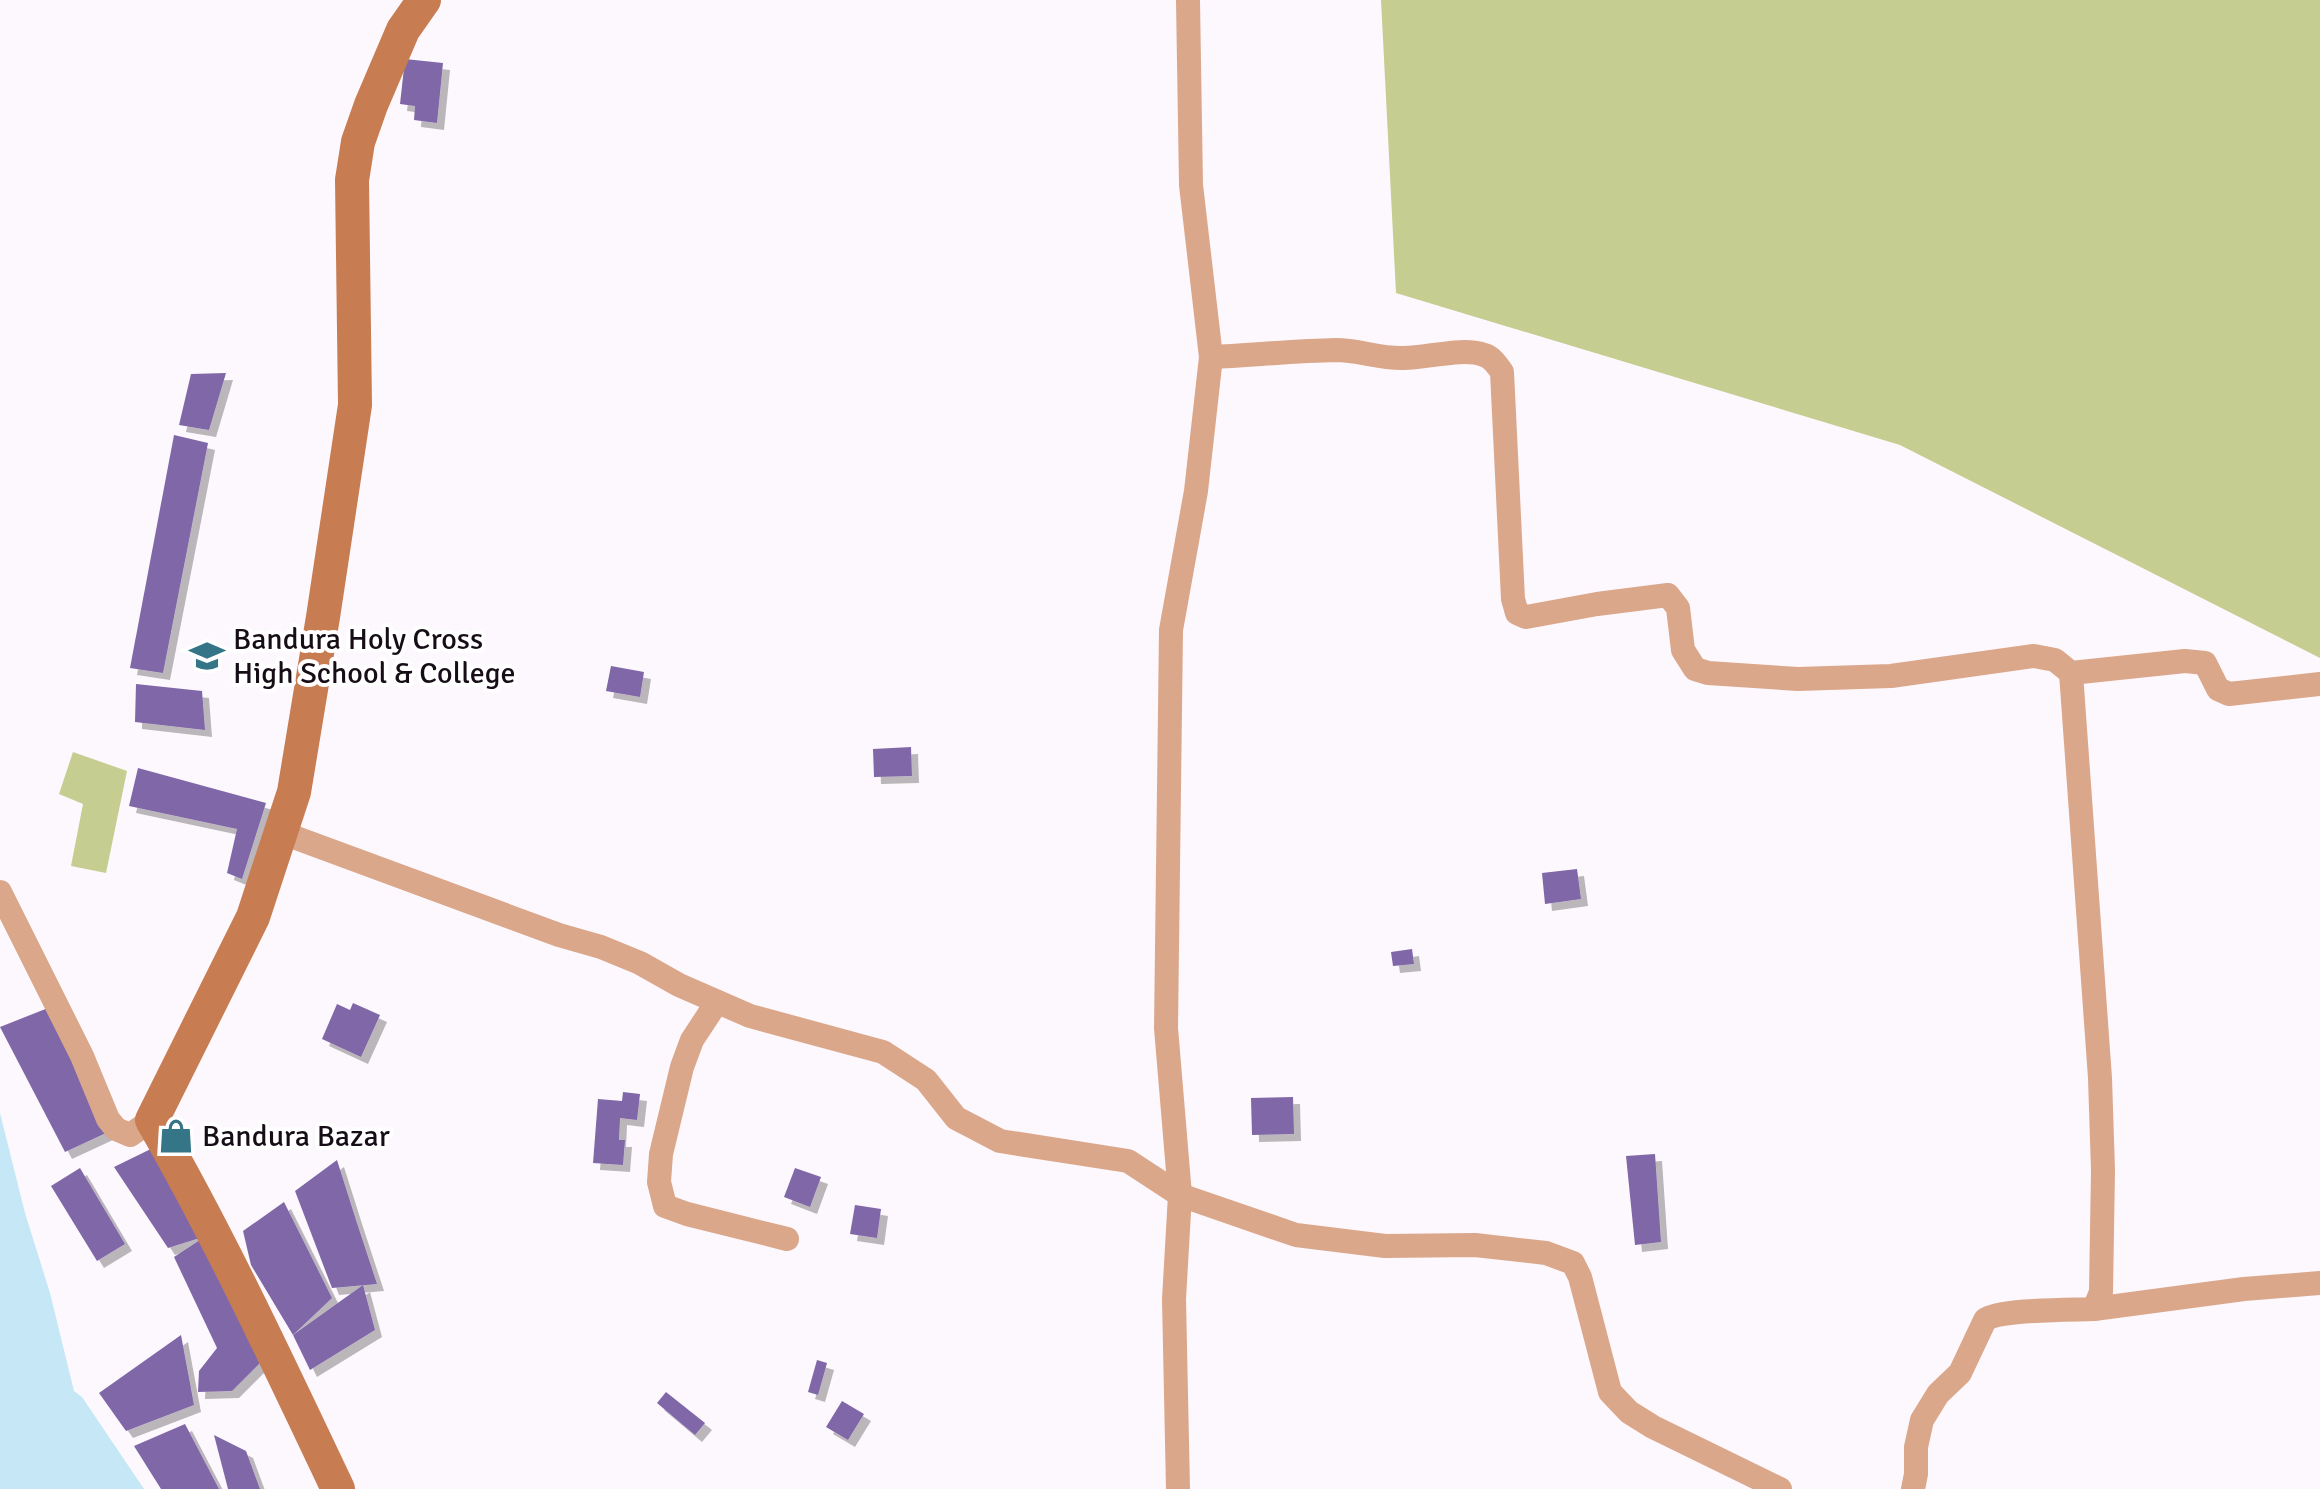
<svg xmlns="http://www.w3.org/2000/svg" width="2320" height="1489" font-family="Signika,sans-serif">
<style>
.green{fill:#c5cd91}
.water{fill:#c5e7f6}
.building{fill:#8067a8;filter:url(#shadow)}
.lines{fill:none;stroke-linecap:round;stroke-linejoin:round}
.street{stroke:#dba78b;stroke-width:24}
.secondary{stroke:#c87c52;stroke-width:34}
.labels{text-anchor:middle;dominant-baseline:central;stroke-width:8;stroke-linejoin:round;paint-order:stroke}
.poi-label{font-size:30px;fill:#160d16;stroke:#fff;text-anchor:start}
</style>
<defs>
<filter id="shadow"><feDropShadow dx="7" dy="7" stdDeviation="0" flood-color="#0004"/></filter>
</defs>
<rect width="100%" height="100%" fill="#fdf8fd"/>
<!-- green -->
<g class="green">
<polygon points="1381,0 2320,0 2320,658 1900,445 1396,293"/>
<polygon points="73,752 127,771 106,873 71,866 83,804 59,794"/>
</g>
<!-- water -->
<polygon class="water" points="0,1113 25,1213 50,1293 74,1391 82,1397 144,1489 0,1489"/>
<!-- building -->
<g class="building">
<polygon points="405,59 443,63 437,123 414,120 415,106 400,104"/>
<polygon points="226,373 209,430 179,425 191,374"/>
<polygon points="174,435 208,443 163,673 130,668"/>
<polygon points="611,666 644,672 640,697 606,691"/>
<polygon points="136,684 202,691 205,730 135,722"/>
<polygon points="911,747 912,776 874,777 873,749"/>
<polygon points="138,768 266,803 242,879 227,873 237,829 129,806"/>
<polygon points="1577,869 1581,899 1545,904 1542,873"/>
<polygon points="1412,949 1414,964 1393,966 1391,952"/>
<polygon points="353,1003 380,1015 361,1057 322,1039 337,1004 350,1010"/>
<polygon points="53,1006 106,1133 65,1152 0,1027"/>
<polygon points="623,1092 640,1094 637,1120 620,1118 619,1140 625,1140 623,1165 593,1163 598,1099 622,1101"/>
<polygon points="1293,1097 1294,1134 1252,1135 1251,1098"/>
<polygon points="159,1145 206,1236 168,1248 114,1167"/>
<polygon points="1655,1154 1661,1242 1635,1245 1626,1156"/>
<polygon points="337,1160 356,1220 377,1284 332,1288 295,1191"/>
<polygon points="80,1168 125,1244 97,1261 51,1186"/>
<polygon points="795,1168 821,1177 810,1207 784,1197"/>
<polygon points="284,1202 332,1298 293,1335 251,1265 243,1231"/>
<polygon points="855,1205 881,1209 877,1238 850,1234"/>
<polygon points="206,1236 267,1356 232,1391 198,1392 199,1371 217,1348 174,1257"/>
<polygon points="363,1285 375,1330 310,1370 293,1335"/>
<polygon points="181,1335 194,1405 126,1431 99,1393"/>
<polygon points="817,1360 827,1363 818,1395 808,1392"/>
<polygon points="666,1392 705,1423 695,1435 657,1403"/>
<polygon points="842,1401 864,1414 848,1440 826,1427"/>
<polygon points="185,1424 219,1489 161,1489 134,1446"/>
<polygon points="214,1435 246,1451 260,1489 228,1489"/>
</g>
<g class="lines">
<!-- street -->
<g class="street">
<path d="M1211,357C1253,355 1294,351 1336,350C1359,350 1380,359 1404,358C1427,358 1463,347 1484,355C1492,357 1497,365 1502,372L1513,599L1517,613L1526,617L1597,604L1668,595L1678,608L1683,650L1695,669L1708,673L1798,679L1891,676L2034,656L2055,660L2071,673L2185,661L2205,663L2218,689L2229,694L2320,684"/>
<polyline points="280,832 559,935 601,947 640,963 679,985 750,1016 883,1052 926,1080 956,1118 1000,1141 1128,1161 1180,1195 1296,1235 1385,1246 1475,1245 1546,1253 1573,1263 1580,1277 1610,1392 1629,1412 1653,1427 1780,1489"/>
<polyline points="0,892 82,1056 108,1119 116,1129 130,1135 152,1120"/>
<polyline points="717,1002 692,1040 682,1067 661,1154 659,1182 665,1206 687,1214 787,1239"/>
<polyline points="2094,1309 2244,1289 2320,1283"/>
<polyline points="1178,1489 1174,1299 1180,1195 1166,1028 1171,630 1196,491 1211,357 1191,185 1188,0"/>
<path d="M1913,1489L1916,1474V1447L1922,1420L1938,1394L1960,1373L1985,1320C2000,1309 2071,1310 2094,1309L2101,1292L2103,1170L2100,1078L2071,673"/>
</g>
<!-- secondary -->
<path class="secondary" d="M338,1489C279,1365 221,1240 152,1120L253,917L294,792L323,617L355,405L352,180L358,142L371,105L403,30L424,0"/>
</g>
<!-- icons -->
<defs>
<g id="school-bare" transform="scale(2.76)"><path d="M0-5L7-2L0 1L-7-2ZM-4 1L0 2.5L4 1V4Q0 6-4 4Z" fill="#347588" stroke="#fff" stroke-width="2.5" paint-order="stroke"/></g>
<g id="shop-bare" transform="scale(2.76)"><path d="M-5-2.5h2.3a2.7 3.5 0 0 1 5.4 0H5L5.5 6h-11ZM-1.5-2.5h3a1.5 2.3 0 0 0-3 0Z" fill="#347588" stroke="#fff" stroke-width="2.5" paint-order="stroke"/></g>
</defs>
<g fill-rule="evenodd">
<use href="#school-bare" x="207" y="656"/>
<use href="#shop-bare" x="176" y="1136"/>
</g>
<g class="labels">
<!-- poi labels -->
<g class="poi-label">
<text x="233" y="639">Bandura Holy Cross<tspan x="233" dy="34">High School &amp; College</tspan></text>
<text x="202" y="1136">Bandura Bazar</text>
</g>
</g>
</svg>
